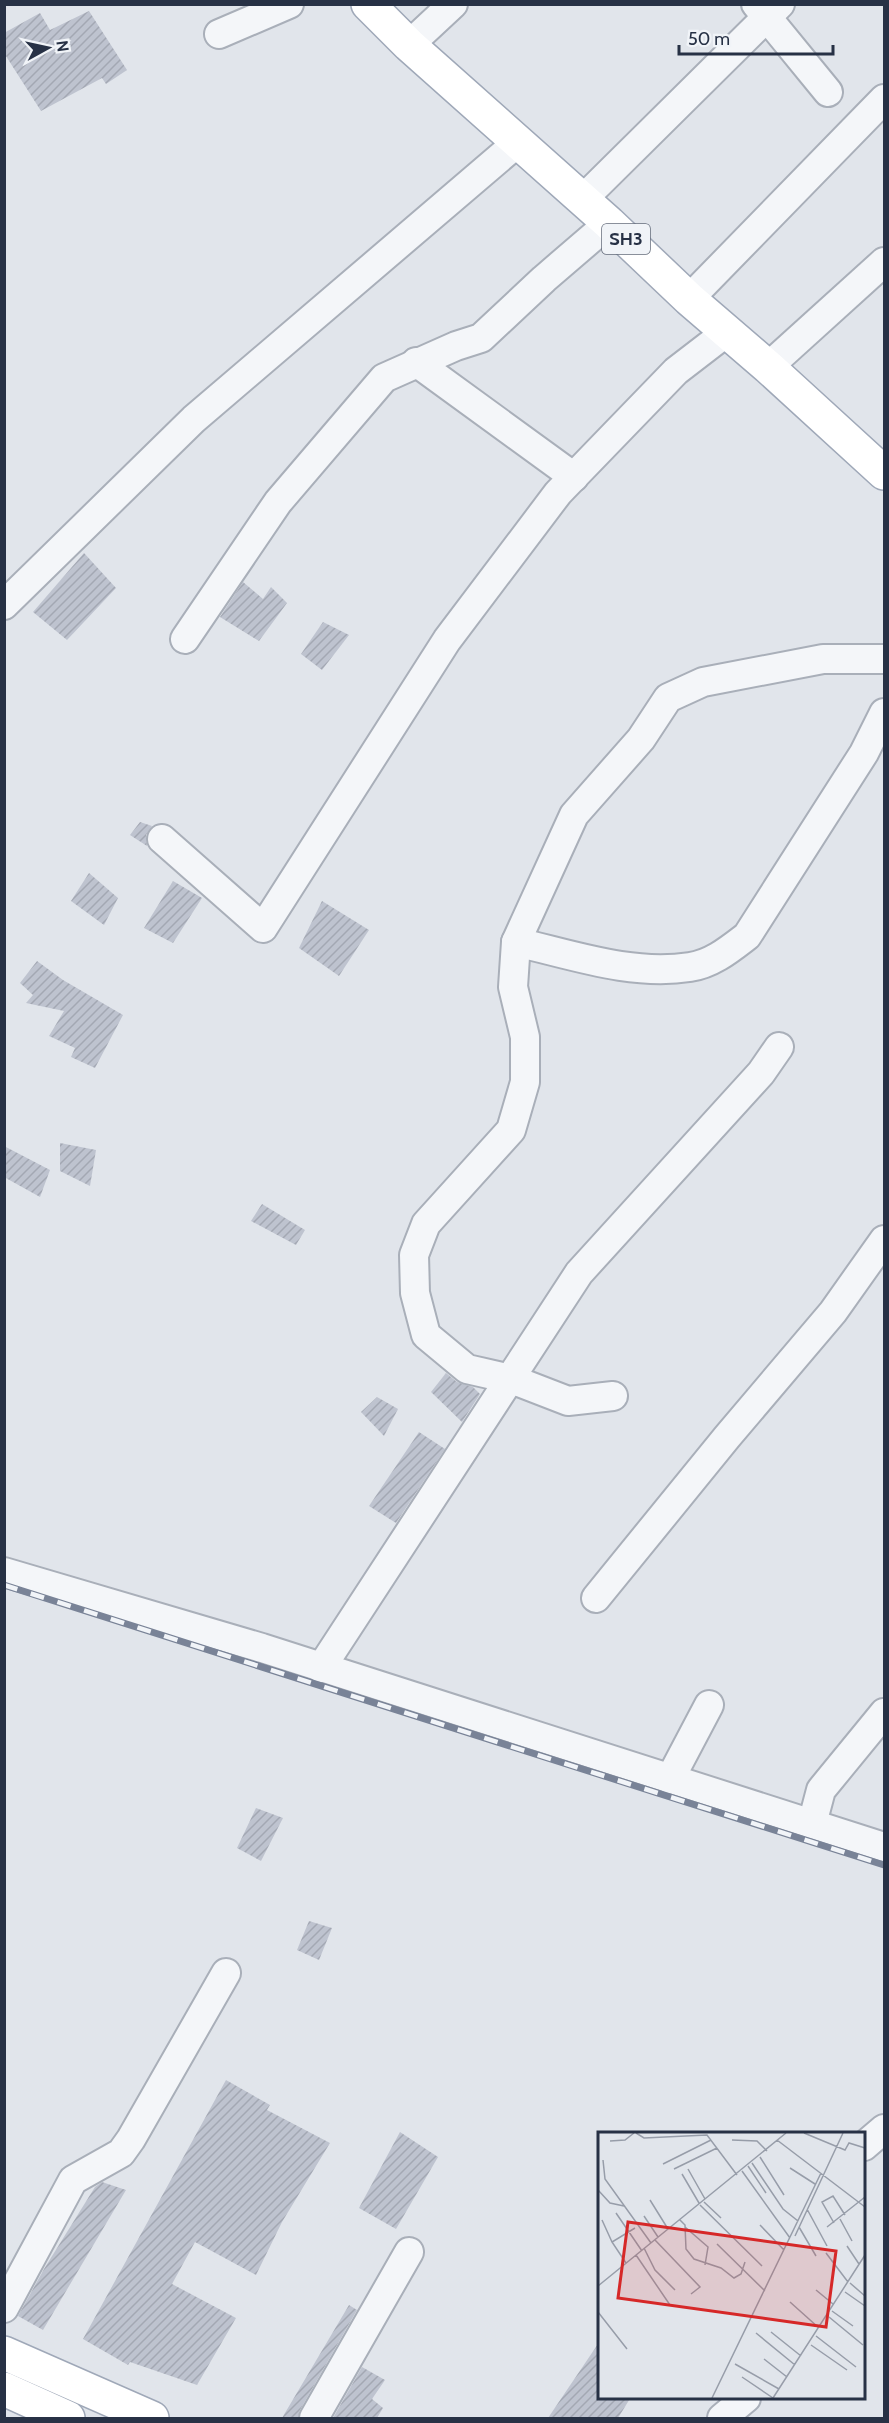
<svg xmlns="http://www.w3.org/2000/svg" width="889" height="2423" font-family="Cabin,sans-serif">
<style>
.building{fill:url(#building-hatch)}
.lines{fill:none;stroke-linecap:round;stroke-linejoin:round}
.minor-casing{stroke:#a9afb9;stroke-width:32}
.major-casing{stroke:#9fa8b8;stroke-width:36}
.minor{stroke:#f4f6f9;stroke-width:28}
.major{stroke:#fff;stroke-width:33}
.rail-casing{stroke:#798397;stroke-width:7}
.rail{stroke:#f1f4f8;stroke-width:4.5;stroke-dasharray:14;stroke-linecap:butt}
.labels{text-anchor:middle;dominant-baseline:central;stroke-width:4.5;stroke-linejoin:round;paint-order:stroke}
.shield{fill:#f1f4f8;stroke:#646c7b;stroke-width:1.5}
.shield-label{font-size:18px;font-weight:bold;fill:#273145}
.inset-road{fill:none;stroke:#979da9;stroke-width:1.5}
.view{fill:#d62828;fill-opacity:0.15;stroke:#d62828;stroke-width:3}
.inset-edge{fill:none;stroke:#273145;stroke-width:3}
</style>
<defs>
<pattern id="building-hatch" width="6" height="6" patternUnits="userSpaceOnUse" patternTransform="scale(1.5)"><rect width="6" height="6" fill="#bec3cf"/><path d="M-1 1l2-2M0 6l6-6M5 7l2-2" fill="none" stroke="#a3a8b3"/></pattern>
</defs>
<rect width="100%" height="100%" fill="#e1e5eb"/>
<!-- building -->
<g class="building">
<polygon points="89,11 127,70 106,84 102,78 41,111 4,53 4,33 40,13 50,30"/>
<polygon points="84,553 116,588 67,640 33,612"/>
<polygon points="243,582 263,599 271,587 287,603 259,641 220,617"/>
<polygon points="323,622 349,635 322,670 301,654"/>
<polygon points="140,822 152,826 146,835 147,846 130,835"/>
<polygon points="89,873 118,898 104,925 71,901"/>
<polygon points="173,881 202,898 173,943 144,928"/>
<polygon points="322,901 369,930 339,976 299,948"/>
<polygon points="37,961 63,980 123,1015 95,1068 71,1057 75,1048 49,1036 64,1011 26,1003 33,995 20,983"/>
<polygon points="60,1143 96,1150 90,1186 60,1171"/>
<polygon points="4,1146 50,1170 40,1197 4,1177"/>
<polygon points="262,1204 305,1230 296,1245 251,1221"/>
<polygon points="446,1373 457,1382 473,1387 480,1394 462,1422 431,1392"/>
<polygon points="377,1397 398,1409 384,1436 361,1412"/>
<polygon points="419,1432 445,1449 396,1523 369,1506"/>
<polygon points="256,1808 283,1818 261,1861 237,1848"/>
<polygon points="309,1921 332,1928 319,1960 297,1950"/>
<polygon points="226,2080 270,2105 267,2110 330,2143 282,2222 256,2275 195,2242 172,2284 236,2318 197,2385 130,2362 128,2365 83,2339"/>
<polygon points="400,2132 438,2157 396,2229 359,2208"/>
<polygon points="102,2182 126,2190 43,2330 18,2316 44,2269 95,2187"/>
<polygon points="349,2305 357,2310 300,2410 298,2418 282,2418"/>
<polygon points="600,2341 600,2397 631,2397 618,2418 548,2418"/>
<polygon points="362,2367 385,2380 372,2399 383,2408 377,2418 333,2418"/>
</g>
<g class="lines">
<!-- minor casing -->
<g class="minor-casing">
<g id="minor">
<polyline points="756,4 828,92"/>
<polyline points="219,34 289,4"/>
<polyline points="409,45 453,4"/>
<polyline points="582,200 780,4"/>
<polyline points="689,299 884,99"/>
<polyline points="416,362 574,477"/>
<polyline points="768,367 884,262"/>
<polyline points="4,605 194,419 517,143"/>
<polyline points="185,639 278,502 384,378 456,346 481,338 544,279 609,223"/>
<polyline points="162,839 263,928 447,640 558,493 676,371 728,331"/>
<path d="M516,942C573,955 631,976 690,967C712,964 730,949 747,936L864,753L884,713"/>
<polyline points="613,1396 568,1401 511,1379 467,1369 426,1335 415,1293 414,1255 426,1224 511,1130 525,1082 525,1037 513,987 516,942 574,815 641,739 668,698 703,682 823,659 884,659"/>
<polyline points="4,1572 262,1648 884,1847"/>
<polyline points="596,1598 727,1437 833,1312 884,1240"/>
<polyline points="321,1668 579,1273 761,1073 779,1047"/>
<polyline points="670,1779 709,1705"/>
<polyline points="812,1824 821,1790 884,1713"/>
<polyline points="864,2146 884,2129"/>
<polyline points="4,2308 73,2180 121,2153 131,2139 226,1973"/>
<polyline points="314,2418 409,2252"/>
<polyline points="722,2418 746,2398"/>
</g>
</g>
<!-- major casing -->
<g class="major-casing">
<g id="major">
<polyline points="368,4 409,45 609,223 689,299 768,367 884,473"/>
<polyline points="4,2353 152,2418"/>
<polyline points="4,2389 68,2418"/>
</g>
</g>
<!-- minor -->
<use href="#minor" class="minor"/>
<!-- major -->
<use href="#major" class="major"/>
<!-- rail casing -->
<g class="rail-casing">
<polyline id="rail" points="4,1585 884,1865"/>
</g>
<!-- rail -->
<use href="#rail" class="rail"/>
</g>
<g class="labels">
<!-- shield labels -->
<rect class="shield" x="602" y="224" width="48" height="30" rx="4.5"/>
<g class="shield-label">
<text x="626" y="239">SH3</text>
</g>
</g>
<!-- overview -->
<g transform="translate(598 2132)">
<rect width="267" height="267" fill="#e1e5eb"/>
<path class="inset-road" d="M38,1L46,6L109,3L139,43M206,1L247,18L251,11L267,16M134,8L159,9L169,19M179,8L267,75M12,9L27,8L36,1M162,25L186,63M5,28L7,47L53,111M154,31L185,77L200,89M65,32L113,8M150,34L168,61M192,36L217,52M76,37L119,16M90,37L107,67M144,39L192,106M84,42L101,71M0,58L12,71L26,74M52,68L70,97M106,70L123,86M102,73L164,134M209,77L229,114M18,81L44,119M46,84L60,105M242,87L254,109M4,88L14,110M82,88L87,93L88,117L96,127L123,136L136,146L143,142L147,130M236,91L224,70L235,64L247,83M162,93L186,118M87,95L110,115L107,133M201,95L218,124M229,95L267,65M197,104L245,1M57,108L102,155L93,162M119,112L167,159M249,114L261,132M46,116L57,138L77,158M228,121L250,150M38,123L72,173M28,131L14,110L37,96M252,151L267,164M0,154L188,1M218,158L235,172M247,160L267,174M192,170L221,196M234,179L255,194M0,180L29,217M231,185L265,213M173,200L203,224M158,201L197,233M218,204L258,235M213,213L249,238M166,227L189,245M137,232L181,257M144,245L175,266M114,266L223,41M175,266L267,123"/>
<path class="view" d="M30,90L238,119L228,195L20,166Z"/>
<rect width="267" height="267" class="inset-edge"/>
</g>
<!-- border -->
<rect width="889" height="2423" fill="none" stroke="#273145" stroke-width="12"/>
<!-- north arrow -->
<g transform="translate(48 48) rotate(82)" stroke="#f1f4f8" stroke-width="4.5" paint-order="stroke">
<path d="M0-4.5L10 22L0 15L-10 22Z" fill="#273145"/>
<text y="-9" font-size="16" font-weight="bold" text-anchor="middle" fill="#273145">N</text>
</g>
<!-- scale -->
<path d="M679 45v9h154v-9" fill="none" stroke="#273145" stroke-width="3"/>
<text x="688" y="45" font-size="18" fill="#273145" stroke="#f1f4f8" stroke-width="4.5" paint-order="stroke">50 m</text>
</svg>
